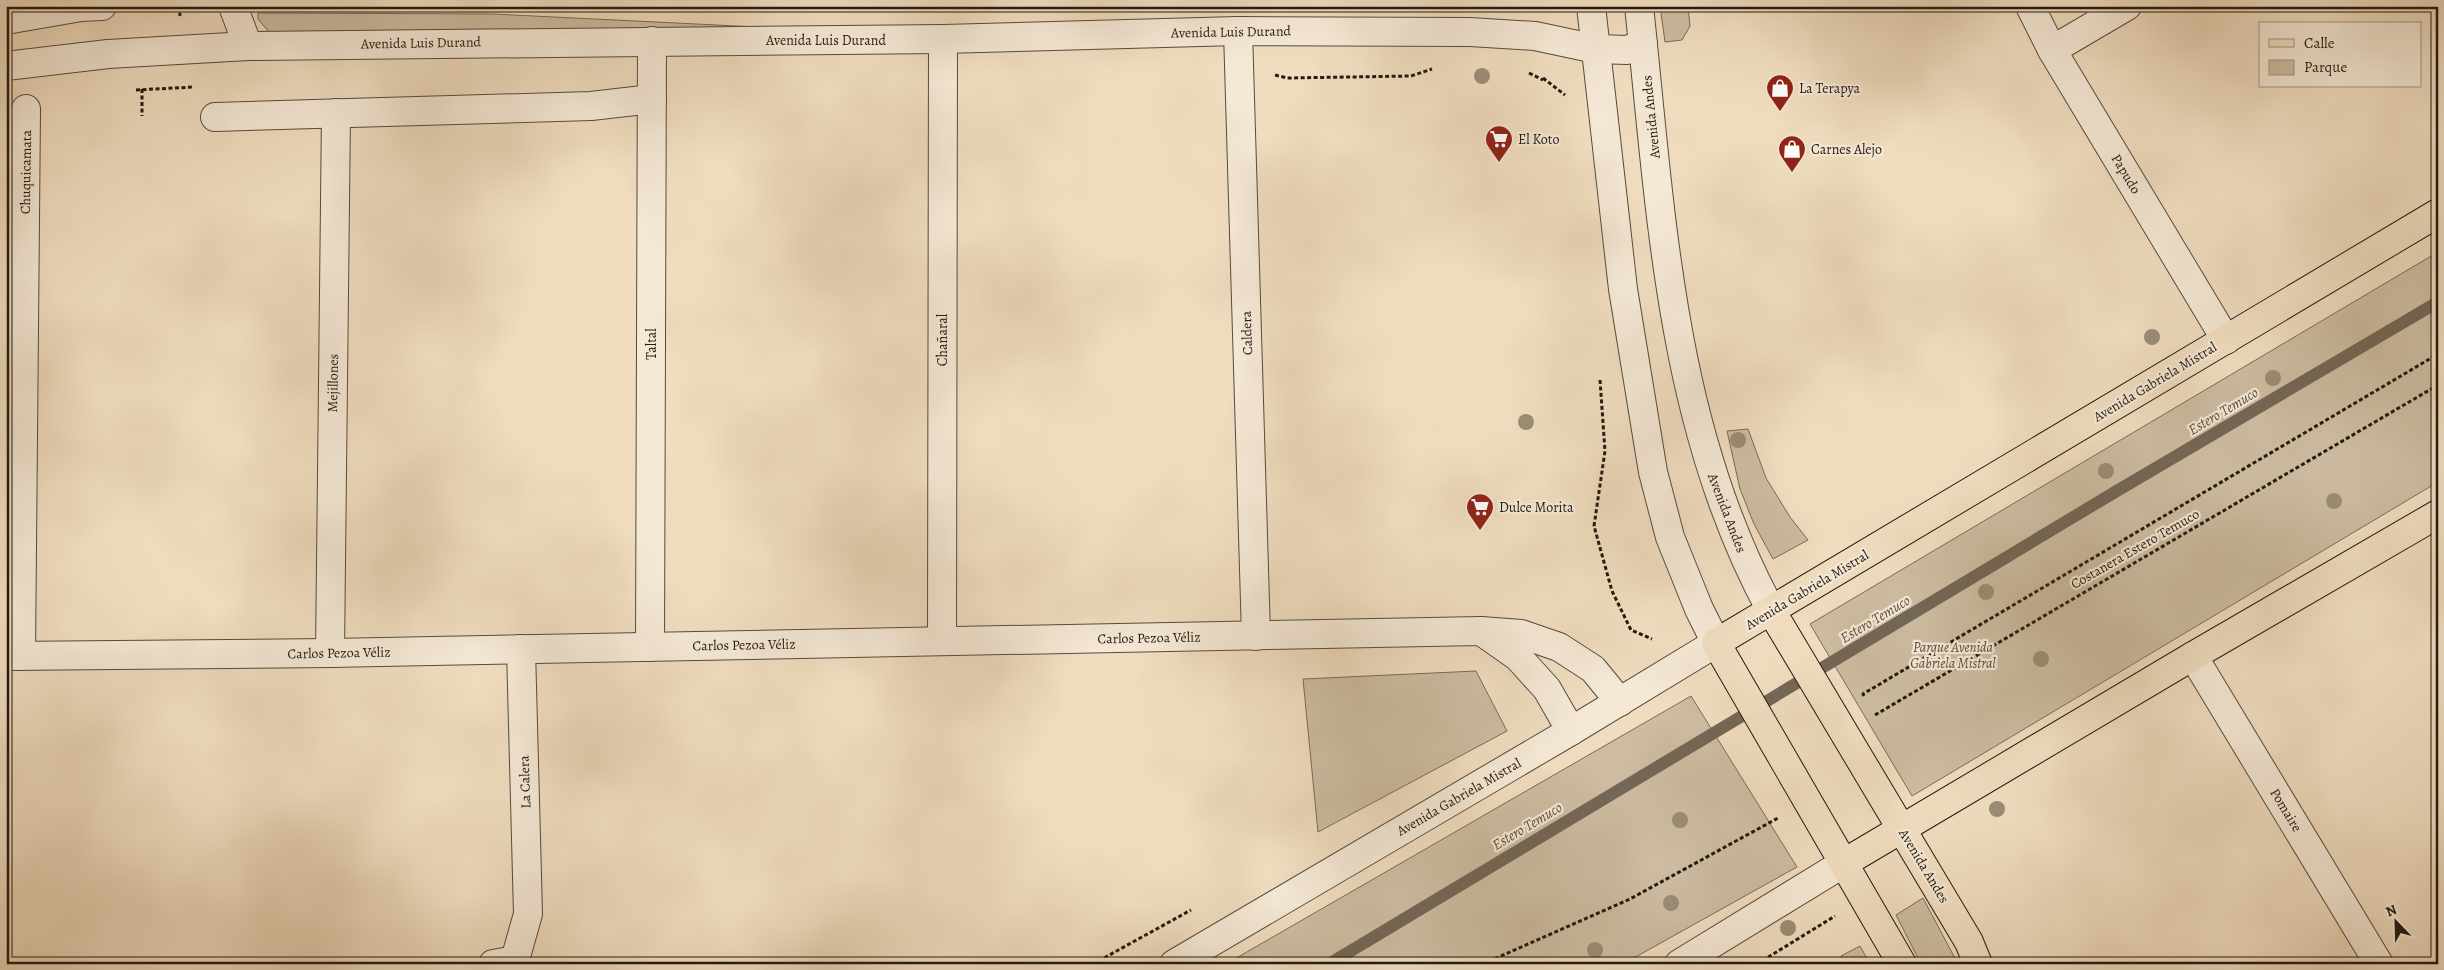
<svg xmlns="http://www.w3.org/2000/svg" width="2444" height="970" font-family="Alegreya,serif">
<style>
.green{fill:#cdbca2;stroke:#776b5a}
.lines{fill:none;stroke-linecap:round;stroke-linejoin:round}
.stream{stroke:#736756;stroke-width:12}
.minor-casing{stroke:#554b3d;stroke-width:30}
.major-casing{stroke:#211a11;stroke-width:30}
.path{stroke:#211a11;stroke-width:3;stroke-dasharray:4 2.5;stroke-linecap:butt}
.minor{stroke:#f5e9d6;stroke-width:28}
.major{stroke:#f0ddc0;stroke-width:28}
.tree{fill:#9b8d77}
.labels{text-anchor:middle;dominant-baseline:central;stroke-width:4.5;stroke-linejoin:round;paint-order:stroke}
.street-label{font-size:14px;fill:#211a11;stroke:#f5e9d6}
.poi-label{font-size:14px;fill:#211a11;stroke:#f5e9d6;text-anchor:start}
.park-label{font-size:14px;font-style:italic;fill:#554b3c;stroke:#f5e9d6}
.water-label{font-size:15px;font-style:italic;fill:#584e3f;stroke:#f5e9d6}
</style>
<rect width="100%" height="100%" fill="#f0ddc0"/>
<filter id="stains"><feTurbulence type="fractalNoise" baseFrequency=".004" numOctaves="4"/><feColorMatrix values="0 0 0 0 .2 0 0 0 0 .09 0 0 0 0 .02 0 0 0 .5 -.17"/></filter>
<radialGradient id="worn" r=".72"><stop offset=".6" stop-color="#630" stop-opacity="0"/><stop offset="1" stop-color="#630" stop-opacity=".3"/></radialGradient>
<!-- green -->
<g class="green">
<polygon points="1660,6 1688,6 1690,26 1682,40 1665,42"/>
<polygon points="258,13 493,14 798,29 269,32 258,19"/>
<polygon points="6,135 12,135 11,232 6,232"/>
<polygon points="2438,252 2438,482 1912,796 1810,624"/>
<polygon points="1748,429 1766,478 1790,517 1808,540 1773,559 1754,524 1740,489 1727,431"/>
<polygon points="1476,671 1507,731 1318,832 1303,679"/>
<polygon points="1691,696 1797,867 1623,964 1226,964"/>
<polygon points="1923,898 1958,964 1921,964 1896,915"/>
<polygon points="1860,946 1870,964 1845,964 1841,956"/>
</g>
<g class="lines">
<!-- stream -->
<polyline class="stream" points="1329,964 2115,492 2438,302"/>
<!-- minor casing -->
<g class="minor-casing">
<g id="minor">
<polyline points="233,6 248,46"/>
<path d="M1639,6C1661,212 1670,427 1772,612"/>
<polyline points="2030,6 2052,50 2226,340"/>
<polyline points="6,20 81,7 102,6"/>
<polyline points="1238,31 1256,636"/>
<polyline points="2052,50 2127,6"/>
<polyline points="6,66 108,54 248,46 943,39 1238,31 1470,32 1535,36 1596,49 1627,50 1643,44"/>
<polyline points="215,117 591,106 652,99"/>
<polyline points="1481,631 1518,657 1547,689 1571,731"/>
<polyline points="942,641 943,39"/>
<polyline points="650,647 652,41"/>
<polyline points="330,653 336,113"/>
<polyline points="6,656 330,653 1481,631 1521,634 1559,647 1593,669 1620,702"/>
<polyline points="21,656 26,109"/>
<polyline points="2193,656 2379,964"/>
<polyline points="493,964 515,960 528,914 521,649"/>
<polyline points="1174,964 1571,731 1716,643 1699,609 1670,537 1653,472 1623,289 1591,6"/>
<polyline points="1679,964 1844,863"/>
</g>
</g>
<!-- major casing -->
<g class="major-casing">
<g id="major">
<polyline points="1772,612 1969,942 1978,964"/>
<polyline points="1844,863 2193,656 2438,514"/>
<polyline points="1902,964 1716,643 2438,213"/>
</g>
</g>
<!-- path -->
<g class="path">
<polyline points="179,6 180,16"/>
<polyline points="1529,73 1543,80"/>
<polyline points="1275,75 1287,78 1411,76 1432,69"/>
<polyline points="1543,78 1565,95"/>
<polyline points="142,89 142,116"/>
<polyline points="136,90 194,87"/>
<polyline points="1600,380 1605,451 1594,526 1612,591 1631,630 1652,639"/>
<polyline points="1864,696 1863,694 2438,354"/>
<polyline points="1875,715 2438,385"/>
<polyline points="1093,964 1191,910"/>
<polyline points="1483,964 1630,899 1778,818"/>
<polyline points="1757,964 1835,916"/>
</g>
<!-- minor -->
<use href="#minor" class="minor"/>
<!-- major -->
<use href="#major" class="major"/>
</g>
<!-- trees -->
<g class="tree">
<circle cx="1482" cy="76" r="8"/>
<circle cx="2152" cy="337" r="8"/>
<circle cx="2273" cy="378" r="8"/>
<circle cx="1526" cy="422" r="8"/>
<circle cx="1738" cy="440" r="8"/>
<circle cx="2106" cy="471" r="8"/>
<circle cx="2334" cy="501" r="8"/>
<circle cx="1986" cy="592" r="8"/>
<circle cx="2041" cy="659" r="8"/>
<circle cx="1997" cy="809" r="8"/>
<circle cx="1680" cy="820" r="8"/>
<circle cx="1671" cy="903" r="8"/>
<circle cx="1788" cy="928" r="8"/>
<circle cx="1595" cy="950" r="8"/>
</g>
<!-- icons -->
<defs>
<g id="shop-pin" transform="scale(1.4375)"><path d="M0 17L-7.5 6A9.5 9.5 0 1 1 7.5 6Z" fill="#8f2418" stroke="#f5e9d6"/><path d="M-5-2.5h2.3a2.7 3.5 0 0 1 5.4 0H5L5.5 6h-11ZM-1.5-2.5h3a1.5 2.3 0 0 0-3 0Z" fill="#fff"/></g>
<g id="supermarket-pin" transform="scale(1.4375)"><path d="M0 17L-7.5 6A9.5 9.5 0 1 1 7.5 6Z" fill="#8f2418" stroke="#f5e9d6"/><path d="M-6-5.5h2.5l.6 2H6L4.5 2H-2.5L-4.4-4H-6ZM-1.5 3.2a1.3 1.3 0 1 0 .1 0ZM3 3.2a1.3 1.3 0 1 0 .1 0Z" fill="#fff"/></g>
</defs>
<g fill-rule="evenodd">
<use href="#shop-pin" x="1780" y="88"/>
<use href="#supermarket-pin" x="1499" y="139"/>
<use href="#shop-pin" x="1792" y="149"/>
<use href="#supermarket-pin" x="1480" y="507"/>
</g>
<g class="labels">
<!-- street labels -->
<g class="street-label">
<text transform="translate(1231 32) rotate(-1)">Avenida Luis Durand</text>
<text x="826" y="40">Avenida Luis Durand</text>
<text transform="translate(421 43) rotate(-1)">Avenida Luis Durand</text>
<text transform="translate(1651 117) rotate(-96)">Avenida Andes</text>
<text transform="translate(26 172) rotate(-89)">Chuquicamata</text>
<text transform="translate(2126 174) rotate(59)">Papudo</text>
<text transform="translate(1247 333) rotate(-92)">Caldera</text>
<text transform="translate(942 340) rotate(-90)">Chañaral</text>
<text transform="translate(651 344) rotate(-90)">Taltal</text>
<text transform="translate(2155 382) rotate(-31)">Avenida Gabriela Mistral</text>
<text transform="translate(333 383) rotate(-89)">Mejillones</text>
<text transform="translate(1727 513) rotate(69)">Avenida Andes</text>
<text transform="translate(2135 549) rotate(-30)">Costanera Estero Temuco</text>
<text transform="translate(1807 590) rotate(-31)">Avenida Gabriela Mistral</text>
<text transform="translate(1149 638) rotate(-1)">Carlos Pezoa Véliz</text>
<text transform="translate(744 645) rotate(-1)">Carlos Pezoa Véliz</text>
<text transform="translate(339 653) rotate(-1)">Carlos Pezoa Véliz</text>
<text transform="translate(525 782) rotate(-92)">La Calera</text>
<text transform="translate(1459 797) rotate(-30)">Avenida Gabriela Mistral</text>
<text transform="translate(2286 810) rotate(59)">Pomaire</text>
<text transform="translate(1924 866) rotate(59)">Avenida Andes</text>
</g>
<!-- poi labels -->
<g class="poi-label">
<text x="1799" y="88">La Terapya</text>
<text x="1518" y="139">El Koto</text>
<text x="1811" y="149">Carnes Alejo</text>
<text x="1499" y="507">Dulce Morita</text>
</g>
<!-- park labels -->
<g class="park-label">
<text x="1953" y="647">Parque Avenida<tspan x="1953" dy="16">Gabriela Mistral</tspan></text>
</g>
<!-- water labels -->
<g class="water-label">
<text transform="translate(2223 411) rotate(-31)">Estero Temuco</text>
<text transform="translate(1875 619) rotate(-31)">Estero Temuco</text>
<text transform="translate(1527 826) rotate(-31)">Estero Temuco</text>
</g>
</g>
<!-- margin -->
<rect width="2444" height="970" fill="none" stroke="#f0ddc0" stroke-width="25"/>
<rect x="8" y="8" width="2429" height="955" fill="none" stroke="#211a11" stroke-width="2.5"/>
<rect x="12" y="12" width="2419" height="945" fill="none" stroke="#211a11"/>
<!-- legend -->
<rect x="2259" y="22" width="162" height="65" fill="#f5e9d6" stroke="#a09687"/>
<rect x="2269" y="39" width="25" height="8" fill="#f0ddc0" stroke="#a09687"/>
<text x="2304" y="48" font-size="15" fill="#211a11">Calle</text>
<rect x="2269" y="60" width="25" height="15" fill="#cdbca2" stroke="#a09687"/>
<text x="2304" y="72" font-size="15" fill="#211a11">Parque</text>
<!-- north arrow -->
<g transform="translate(2396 922) rotate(337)" stroke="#f5e9d6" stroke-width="4" paint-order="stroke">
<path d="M0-4L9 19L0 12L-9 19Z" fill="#211a11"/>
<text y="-8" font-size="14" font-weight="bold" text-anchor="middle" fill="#211a11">N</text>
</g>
<rect width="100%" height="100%" filter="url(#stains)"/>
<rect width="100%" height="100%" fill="url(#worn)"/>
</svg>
